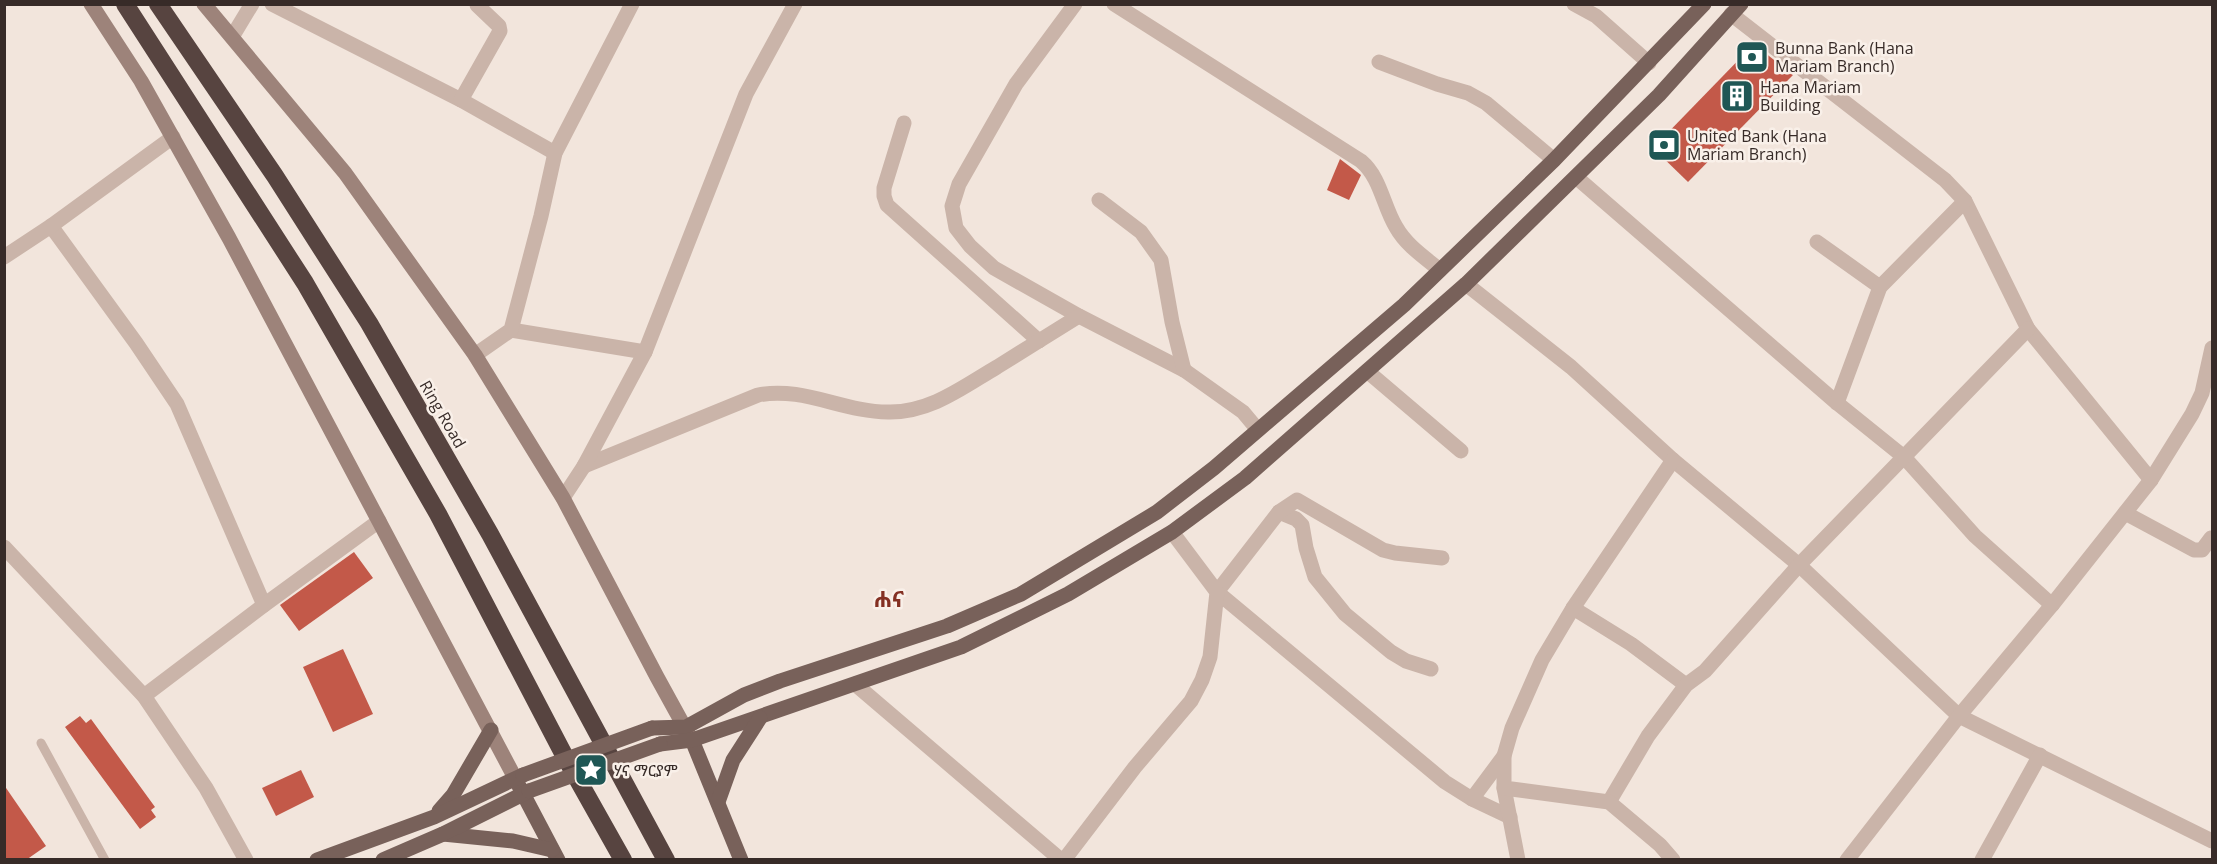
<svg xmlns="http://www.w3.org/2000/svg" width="2217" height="864" font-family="'Open Sans','Noto Sans Ethiopic',sans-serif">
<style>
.building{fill:#c35949}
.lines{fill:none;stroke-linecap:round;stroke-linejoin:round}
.lane{stroke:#cab4a9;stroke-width:9}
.street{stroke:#cab4a9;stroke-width:15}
.secondary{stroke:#9d837a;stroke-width:15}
.primary{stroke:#78615a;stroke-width:15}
.highway{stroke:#574440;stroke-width:18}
.primary-bridge{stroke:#78615a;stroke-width:15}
.labels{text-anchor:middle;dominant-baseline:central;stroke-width:5;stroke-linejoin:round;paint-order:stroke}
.poi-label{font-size:16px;fill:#372b28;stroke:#f9f0e9;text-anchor:start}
.street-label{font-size:16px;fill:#372b28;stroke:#f9f0e9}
.district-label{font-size:22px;font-weight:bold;fill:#843023;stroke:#f9f0e9}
</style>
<rect width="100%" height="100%" fill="#f2e5dc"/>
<!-- building -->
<g class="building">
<polygon points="1754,44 1793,75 1688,182 1653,148"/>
<polygon points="1340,159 1361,175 1349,200 1327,190"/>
<polygon points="354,552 373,578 299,631 280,605"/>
<polygon points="343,649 373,714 333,732 303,667"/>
<polygon points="80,716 86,723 91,719 155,807 151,810 156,817 140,829 65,727"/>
<polygon points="301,770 314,797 276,816 262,788"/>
<polygon points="4,785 46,846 26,860 4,860"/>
</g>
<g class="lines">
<!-- lane -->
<polyline class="lane" points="41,743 105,860"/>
<!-- street -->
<g class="street">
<polyline points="272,4 461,100 555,153"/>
<polyline points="1075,4 1016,84 959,184 952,206 956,228 970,246 994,268 1079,316 1184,370 1243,412 1258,430"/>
<path d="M1114,4L1361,161C1381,178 1383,206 1396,227C1406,245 1424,257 1440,270"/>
<polyline points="1574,4 1596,16 1649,63"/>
<polyline points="1731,14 1945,180 1965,201 2028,329 2151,480"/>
<polyline points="232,37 252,4"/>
<polyline points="1379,62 1437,84 1468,93 1486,103 1554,160"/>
<polyline points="461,100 500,31 499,26 477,5"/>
<polyline points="904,123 884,188 884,196 887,205 1039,341"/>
<polyline points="1576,177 1837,403 1904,457 1975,536 2052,605"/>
<polyline points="1099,200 1141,232 1161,260 1172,322 1184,370"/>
<polyline points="51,226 136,343 177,404 264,605"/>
<polyline points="1817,242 1880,287"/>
<polyline points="4,257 51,226 173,137"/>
<polyline points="1466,284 1571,367 1673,460 1799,565 1959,716 2212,841"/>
<polyline points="511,330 645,352"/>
<polyline points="475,355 511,330 541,216 555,153 632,4"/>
<polyline points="1367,371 1461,451"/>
<polyline points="1837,403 1880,287 1965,201"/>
<path d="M584,466L758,395C803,386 843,412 888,412C930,413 963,387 997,367C1024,350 1052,333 1079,316"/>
<polyline points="563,498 584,466 645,352 746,94 795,4"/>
<polyline points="1279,512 1296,519 1302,525 1306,548 1315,577 1345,614 1391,652 1406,661 1431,669"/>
<polyline points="2125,513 2194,550 2202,550 2211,538"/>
<polyline points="4,547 144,696 206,788 246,860"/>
<polyline points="1442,558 1395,553 1383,550 1297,500 1279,512 1217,592 1445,782 1472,799 1510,817"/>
<polyline points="1573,608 1631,644 1686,685"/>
<polyline points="855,684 1061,860"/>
<polyline points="144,696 264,605 379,521"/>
<polyline points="1504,788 1518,860"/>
<polyline points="1472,799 1504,756"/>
<polyline points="1609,802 1648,736 1686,685 1705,671 1799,565 2028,329"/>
<polyline points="1064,860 1135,767 1191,701 1202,680 1210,657 1217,592 1172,532"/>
<polyline points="1673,860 1660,845 1609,802 1504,788 1504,756 1512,728 1542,660 1573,608 1673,460"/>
<polyline points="1847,860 1959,716 2052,605 2151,480 2192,414 2202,393 2212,348"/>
<polyline points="1982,860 2040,755"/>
</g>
<!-- secondary -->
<g class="secondary">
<polyline points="91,4 141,81 229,238 515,778"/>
<polyline points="204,4 345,173 475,355 563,498 657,677 690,737"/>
</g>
<!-- primary -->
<g class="primary">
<polyline points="652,728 686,727 744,695 780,681 947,626 1021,594 1157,512 1214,468 1404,305 1554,160 1704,4"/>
<polyline points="692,740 741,860"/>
<polyline points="660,744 692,740 961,647 1068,594 1172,532 1245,478 1466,284 1659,95 1741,4"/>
<polyline points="519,786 558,860"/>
<polyline points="718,802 733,760 760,718"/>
<polyline points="439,811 453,795 491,730"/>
<polyline points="443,834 513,841 552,850"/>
<polyline points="317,860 434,817 523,775"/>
<polyline points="383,860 443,834 529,791"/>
</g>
<!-- highway -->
<g class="highway">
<polyline points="125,4 305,283 438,514 564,755 623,860"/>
<polyline points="158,4 275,176 369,323 490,534 666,860"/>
</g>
<!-- primary-bridge -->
<g class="primary-bridge">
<polyline points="523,775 652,728"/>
<polyline points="529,791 660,744"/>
</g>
</g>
<!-- icons -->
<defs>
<g id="bank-square" transform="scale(1.725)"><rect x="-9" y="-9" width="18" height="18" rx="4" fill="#1f5755" stroke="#f9f0e9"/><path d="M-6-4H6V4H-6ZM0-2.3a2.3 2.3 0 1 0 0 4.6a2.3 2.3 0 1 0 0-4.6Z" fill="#fff"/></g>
<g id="building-square" transform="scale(1.725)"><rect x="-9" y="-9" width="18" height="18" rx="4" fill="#1f5755" stroke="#f9f0e9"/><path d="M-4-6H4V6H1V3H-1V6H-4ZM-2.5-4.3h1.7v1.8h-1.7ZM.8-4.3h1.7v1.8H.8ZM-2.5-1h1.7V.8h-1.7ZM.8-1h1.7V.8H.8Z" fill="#fff"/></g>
<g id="sight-square" transform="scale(1.725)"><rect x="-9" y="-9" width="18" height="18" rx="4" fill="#1f5755" stroke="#f9f0e9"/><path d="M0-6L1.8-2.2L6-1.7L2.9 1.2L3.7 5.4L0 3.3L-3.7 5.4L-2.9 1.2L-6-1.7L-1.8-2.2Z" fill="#fff"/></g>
</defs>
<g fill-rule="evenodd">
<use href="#bank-square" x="1752" y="57"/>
<use href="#building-square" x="1737" y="96"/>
<use href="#bank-square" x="1664" y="145"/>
<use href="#sight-square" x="591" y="770"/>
</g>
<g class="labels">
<!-- poi labels -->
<g class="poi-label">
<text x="1775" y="48">Bunna Bank (Hana<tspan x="1775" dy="18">Mariam Branch)</tspan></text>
<text x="1760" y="87">Hana Mariam<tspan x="1760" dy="18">Building</tspan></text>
<text x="1687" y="136">United Bank (Hana<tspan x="1687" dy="18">Mariam Branch)</tspan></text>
<text x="614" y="770">ሃና ማርያም</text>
</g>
<!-- street labels -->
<g class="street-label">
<text transform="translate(443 414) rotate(60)">Ring Road</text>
</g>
<!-- district labels -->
<g class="district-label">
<text x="889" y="598">ሐና</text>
</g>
</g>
<!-- border -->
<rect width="2217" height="864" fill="none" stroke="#372b28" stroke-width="12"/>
</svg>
